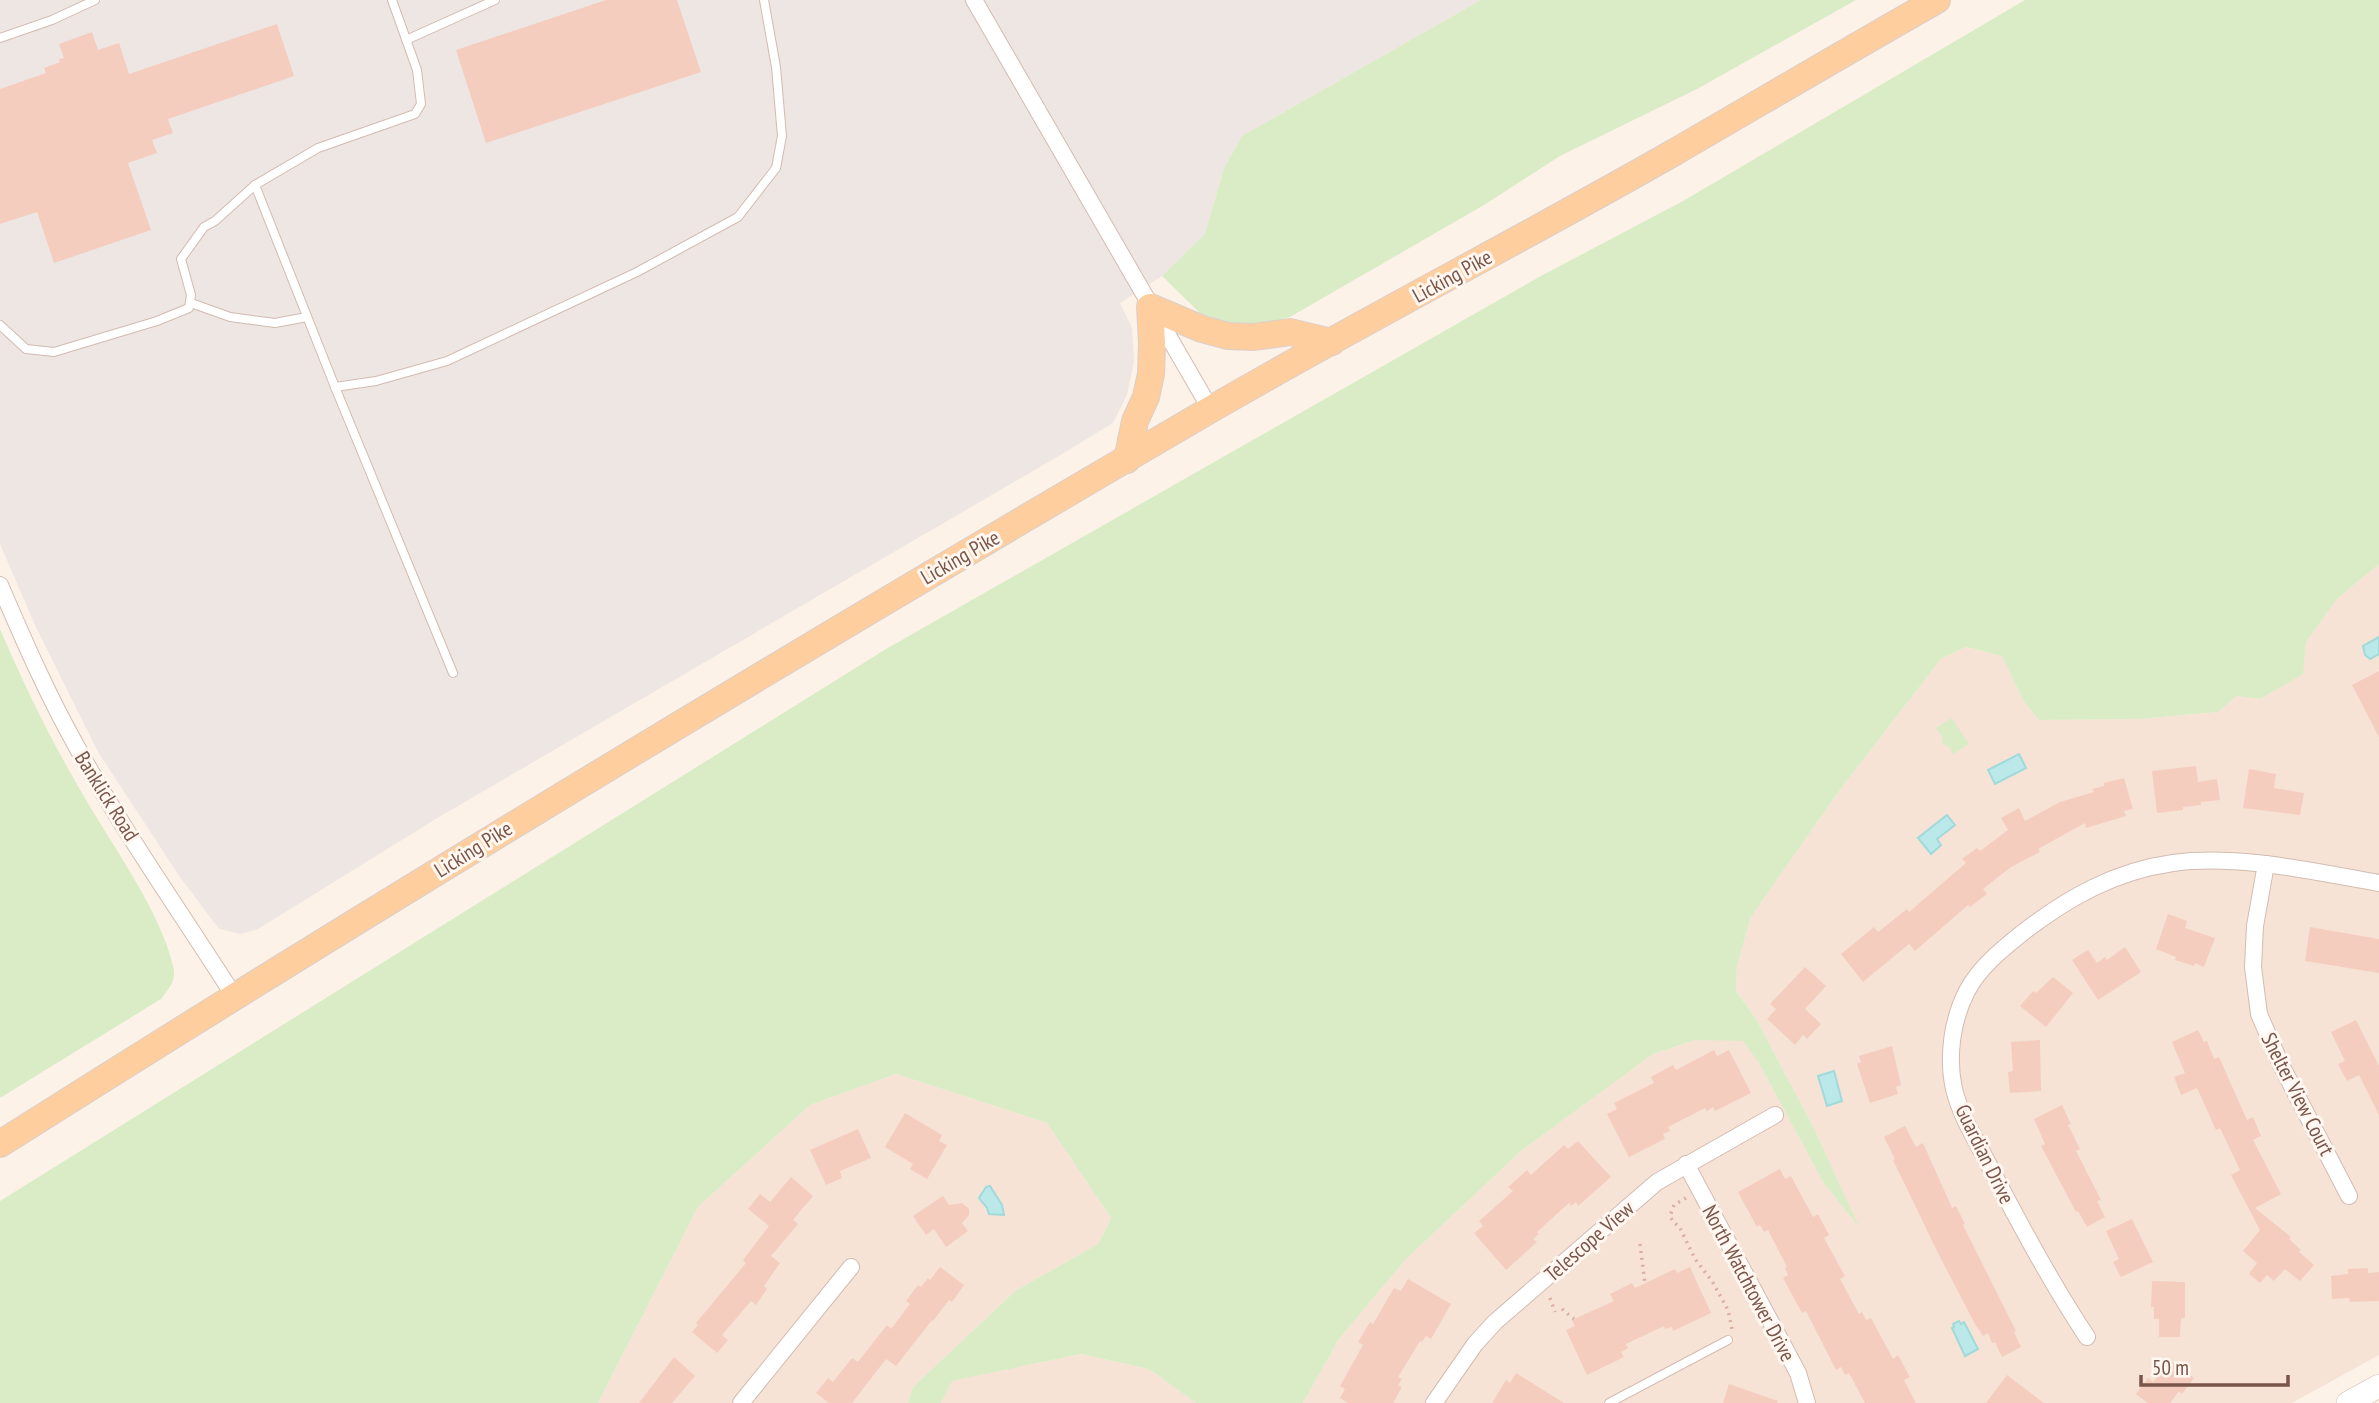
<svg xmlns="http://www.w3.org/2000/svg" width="2379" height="1403" font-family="'PT Sans Narrow',sans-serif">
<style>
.residential{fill:#f6e3d6}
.industrial{fill:#eee6e2}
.green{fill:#daecc5}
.water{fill:#bbe8e9;stroke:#a1dadb;stroke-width:2}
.building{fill:#f4cdbf}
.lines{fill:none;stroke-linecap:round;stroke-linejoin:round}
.service-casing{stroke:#d3bbb0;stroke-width:10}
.minor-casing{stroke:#d3bbb0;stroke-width:18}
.secondary-casing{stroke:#d6baac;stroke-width:24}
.primary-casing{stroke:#dacfcc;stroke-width:28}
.path{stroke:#daafa1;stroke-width:3.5;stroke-dasharray:2 5;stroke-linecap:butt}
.service{stroke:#fff;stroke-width:8}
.minor{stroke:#fff;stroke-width:16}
.secondary{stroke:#fff;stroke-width:23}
.primary{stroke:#fece9f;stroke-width:26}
.labels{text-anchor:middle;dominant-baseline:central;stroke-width:6;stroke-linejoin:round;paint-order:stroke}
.street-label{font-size:21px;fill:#7a554a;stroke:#fff7f0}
</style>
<rect width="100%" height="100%" fill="#fdf2e8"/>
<!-- residential -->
<g class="residential">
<polygon points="2379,564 2379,1355 2292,1403 1303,1403 1339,1339 1406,1259 1521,1151 1653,1054 1695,1040 1743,1040 1760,1065 1823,1182 1857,1224 1813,1126 1756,1019 1736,991 1737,966 1751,917 1839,791 1941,659 1966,647 2002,656 2024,702 2039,720 2140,719 2218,712 2237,696 2260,699 2302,674 2306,642 2337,599"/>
<polygon points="896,1074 1047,1123 1111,1218 1098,1244 1015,1291 913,1387 908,1403 598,1403 698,1207 810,1105"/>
<polygon points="1081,1354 1149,1369 1196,1403 941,1403 951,1381"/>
</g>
<!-- industrial -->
<polygon class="industrial" points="0,0 1481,0 1242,136 1224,168 1205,234 1162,276 1120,303 1132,328 1134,361 1127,395 1113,423 1057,457 439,817 258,929 241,934 219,929 180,877 98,752 35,625 0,544"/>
<!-- green -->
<g class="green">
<polygon points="1481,0 1856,0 1697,89 1560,156 1484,205 1290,317 1241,329 1200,313 1162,276 1205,234 1224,168 1242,136"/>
<polygon points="2025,0 2379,0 2379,564 2337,599 2306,642 2303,674 2260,699 2237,696 2218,712 2140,719 2039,720 2024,702 2002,656 1966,647 1941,659 1839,791 1751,917 1737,966 1736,991 1756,1019 1813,1126 1859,1227 1823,1182 1760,1065 1743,1041 1695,1040 1653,1054 1521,1151 1406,1259 1339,1339 1303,1403 1196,1403 1149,1369 1081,1354 952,1381 941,1403 908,1403 913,1387 1015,1291 1098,1244 1111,1218 1047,1123 896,1074 810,1105 698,1207 598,1403 0,1403 0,1201 886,649 1539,277 1683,201"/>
<path d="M0,629C26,690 55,748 89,805C117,852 161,914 173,966C177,980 169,988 161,999L0,1098Z"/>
<polygon points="1952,718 1969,744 1953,754 1949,747 1942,744 1942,736 1936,728"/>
</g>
<!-- water -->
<g class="water">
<polygon points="2379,637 2379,654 2370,659 2365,655 2363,646"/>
<polygon points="2019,754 2026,768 1995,784 1988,770"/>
<polygon points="1947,815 1955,825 1937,839 1941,845 1931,854 1918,838"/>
<polygon points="1834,1071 1842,1101 1827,1106 1818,1076"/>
<polygon points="990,1186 1002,1205 1004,1215 989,1214 987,1208 979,1198 986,1187"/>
<polygon points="1959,1321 1961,1324 1964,1322 1978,1349 1965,1356 1952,1328 1954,1327 1953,1324"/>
</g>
<!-- building -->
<g class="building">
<polygon points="606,0 677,0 701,72 486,143 456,50"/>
<polygon points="277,24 294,76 168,119 173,133 152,140 157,153 128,163 151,230 54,263 37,212 0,224 0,89 46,73 44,68 60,62 59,59 64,58 59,44 92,32 98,50 119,43 129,74"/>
<polygon points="2379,671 2379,737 2352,685"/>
<polygon points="2196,766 2198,782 2217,779 2220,800 2201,802 2201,805 2183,807 2183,810 2157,813 2152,771"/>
<polygon points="2249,769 2276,774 2274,788 2304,793 2300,815 2243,808"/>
<polygon points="2124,778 2133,809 2124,811 2126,816 2086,828 2085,823 2038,849 2040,852 2011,867 1983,889 1987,894 1970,907 1968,905 1915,951 1909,944 1863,982 1841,954 1874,927 1878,932 1907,909 1909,912 1966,863 1962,859 1977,848 1980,851 2008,830 2001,818 2019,808 2025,821 2060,802 2094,792 2092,789 2104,786 2104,783"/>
<polygon points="2168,914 2187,921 2185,928 2215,938 2204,967 2195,963 2194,966 2175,960 2176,957 2156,949"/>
<polygon points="2310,927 2379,939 2379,973 2305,961"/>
<polygon points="2125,947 2141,972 2098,1000 2072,960 2088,950 2097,963 2105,957 2107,960"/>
<polygon points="1805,967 1826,986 1805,1009 1821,1024 1807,1039 1803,1035 1795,1045 1767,1019 1776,1009 1770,1004"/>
<polygon points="2053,977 2073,993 2046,1027 2020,1006 2033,991 2036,993"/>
<polygon points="2356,1020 2379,1066 2379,1115 2359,1075 2347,1081 2338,1064 2345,1061 2331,1032"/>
<polygon points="2198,1030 2204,1042 2207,1041 2214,1059 2219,1057 2247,1120 2253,1117 2261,1136 2253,1140 2281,1194 2255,1208 2291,1237 2289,1239 2301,1250 2299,1252 2314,1265 2300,1281 2285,1269 2274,1281 2267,1275 2260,1283 2249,1274 2257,1263 2243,1251 2260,1230 2231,1175 2240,1170 2220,1128 2216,1130 2197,1088 2181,1095 2174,1077 2185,1073 2172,1042"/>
<polygon points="2040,1040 2041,1091 2010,1093 2008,1072 2013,1071 2011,1042"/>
<polygon points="1892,1046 1901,1085 1896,1087 1898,1094 1870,1103 1857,1064 1861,1062 1859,1056"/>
<polygon points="1714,1050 1717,1056 1729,1050 1751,1093 1715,1111 1713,1107 1707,1111 1705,1108 1668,1127 1670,1131 1663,1134 1665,1139 1629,1157 1607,1114 1617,1109 1614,1103 1654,1083 1651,1077 1673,1065 1676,1070"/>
<polygon points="2062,1105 2071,1124 2068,1125 2080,1149 2076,1151 2101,1200 2097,1201 2105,1217 2087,1227 2078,1211 2076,1212 2041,1146 2045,1144 2034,1119"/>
<polygon points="905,1113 942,1135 939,1141 947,1145 927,1179 910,1169 913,1164 885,1147"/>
<polygon points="1905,1126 1916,1147 1923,1143 1952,1208 1956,1206 1965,1224 1963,1225 2016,1331 2014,1332 2021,1347 2002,1357 1995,1342 1992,1343 1988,1333 1983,1336 1975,1324 1940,1257 1893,1160 1895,1159 1884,1137"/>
<polygon points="858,1129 871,1158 840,1171 842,1178 826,1185 810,1150"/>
<polygon points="1578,1141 1611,1177 1578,1206 1576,1202 1571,1206 1569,1203 1537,1232 1539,1234 1533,1239 1537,1242 1506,1270 1474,1233 1483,1226 1479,1221 1513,1191 1508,1187 1527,1170 1531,1175 1564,1145 1568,1149"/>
<polygon points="1780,1169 1785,1179 1791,1176 1813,1217 1818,1214 1829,1235 1824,1238 1845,1276 1840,1279 1859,1314 1862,1312 1866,1320 1871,1318 1893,1359 1898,1355 1910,1377 1904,1380 1916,1403 1865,1403 1849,1373 1845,1375 1841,1367 1836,1370 1806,1311 1802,1313 1783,1278 1788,1275 1785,1268 1787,1267 1768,1230 1764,1232 1760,1225 1757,1227 1738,1192"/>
<polygon points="791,1177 813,1196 793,1220 798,1224 771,1256 780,1263 764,1286 767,1289 756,1305 751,1301 722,1335 728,1340 717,1353 692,1332 698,1325 696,1323 746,1263 743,1260 769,1226 748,1209 760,1194 770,1202"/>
<polygon points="943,1196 949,1205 962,1203 969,1209 969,1215 962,1223 968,1231 946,1247 934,1229 926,1235 913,1216"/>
<polygon points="2132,1219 2153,1262 2121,1277 2113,1262 2119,1259 2106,1231"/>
<polygon points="940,1267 964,1285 952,1302 949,1300 933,1321 932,1320 896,1366 886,1359 852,1403 829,1403 816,1393 828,1378 833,1382 852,1358 858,1362 887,1325 891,1329 910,1304 906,1301 918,1285 921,1287 928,1278 930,1280"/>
<polygon points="1690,1267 1711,1313 1673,1331 1672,1327 1665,1329 1664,1326 1626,1344 1628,1348 1621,1352 1624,1357 1587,1375 1566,1330 1575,1326 1572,1320 1614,1301 1610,1294 1632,1283 1635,1288 1675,1269 1677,1273"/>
<polygon points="2368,1268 2368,1273 2379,1272 2379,1301 2350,1302 2349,1298 2332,1299 2331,1276 2348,1274 2348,1269"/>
<polygon points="1408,1279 1451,1304 1431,1339 1426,1336 1422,1342 1420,1341 1398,1377 1402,1379 1398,1385 1402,1387 1393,1403 1348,1403 1340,1398 1345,1389 1340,1386 1363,1345 1358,1342 1370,1322 1373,1324 1394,1288 1401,1291"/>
<polygon points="2152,1281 2185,1282 2185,1318 2181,1318 2180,1337 2159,1337 2159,1319 2154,1319 2154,1307 2151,1307"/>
<polygon points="674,1357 695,1376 672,1403 639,1403"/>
<polygon points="2170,1360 2194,1378 2182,1394 2179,1391 2170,1403 2148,1403 2136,1394 2148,1378 2153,1382"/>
<polygon points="1516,1373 1564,1403 1492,1403 1506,1380 1510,1383"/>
<polygon points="2007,1375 2044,1403 1986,1403"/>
<polygon points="1729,1384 1778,1401 1777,1403 1723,1403"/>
</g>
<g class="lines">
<!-- service casing -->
<g class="service-casing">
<g id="service">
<polyline points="0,38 52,20 95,0"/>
<polyline points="406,40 495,0"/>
<polyline points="255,185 335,387 453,673"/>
<polyline points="191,303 230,317 275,323 307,317"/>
<polyline points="0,325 26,349 54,352 157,321 189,308 191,295 181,259 204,227 215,221 255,185 318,148 415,114 421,104 417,70 392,0"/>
<polyline points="335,387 376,381 447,361 637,272 738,217 776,168 782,136 776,67 764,0"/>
<polyline points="1609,1403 1728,1340"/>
</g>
</g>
<!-- minor casing -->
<g class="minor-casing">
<g id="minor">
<polyline points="974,0 1211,410"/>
<path d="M0,585C24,641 48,696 78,749C125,834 182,914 234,996"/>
<polyline points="2266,864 2255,926 2253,967 2259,1014 2281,1065 2349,1196"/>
<polyline points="1686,1164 1798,1373 1807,1403"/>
<path d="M2087,1337C2052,1284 2022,1228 1992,1171C1979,1145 1961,1118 1954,1089C1947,1057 1952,1020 1967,991C1979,968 2001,950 2021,934C2067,898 2115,871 2173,863C2239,854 2314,872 2379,883"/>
<polyline points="741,1403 851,1267"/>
<polyline points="1434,1403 1475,1344 1495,1322 1657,1182 1775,1115"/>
</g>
</g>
<!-- secondary casing -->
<g class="secondary-casing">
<polyline id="secondary" points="2348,1403 2379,1386"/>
</g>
<!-- primary casing -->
<g class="primary-casing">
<g id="primary">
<polyline points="1127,460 1135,421 1146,397 1151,374 1152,344 1150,307 1202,329 1228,336 1254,337 1290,332 1332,342"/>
<path d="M0,1144C398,892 801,649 1208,411C1361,322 1519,241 1673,153C1761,102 1849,50 1937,0"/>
</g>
</g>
<!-- path -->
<g class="path">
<polyline points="1686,1198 1674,1205 1670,1216 1672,1220 1680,1228 1695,1259 1712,1281 1728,1310 1732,1329"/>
<polyline points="1640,1244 1645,1284"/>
<polyline points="1550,1298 1555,1312"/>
<polyline points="1562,1309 1574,1319"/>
</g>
<!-- service -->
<use href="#service" class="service"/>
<!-- minor -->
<use href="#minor" class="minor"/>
<!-- secondary -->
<use href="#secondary" class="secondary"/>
<!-- primary -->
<use href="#primary" class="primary"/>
</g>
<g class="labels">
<!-- street labels -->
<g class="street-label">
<text transform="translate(1452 276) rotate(-29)">Licking Pike</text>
<text transform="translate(960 557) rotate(-30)">Licking Pike</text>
<text transform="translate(107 796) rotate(58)">Banklick Road</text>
<text transform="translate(473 849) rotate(-32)">Licking Pike</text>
<text transform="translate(2298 1094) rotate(63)">Shelter View Court</text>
<text transform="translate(1985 1154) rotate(64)">Guardian Drive</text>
<text transform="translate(1589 1241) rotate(-41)">Telescope View</text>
<text transform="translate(1749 1283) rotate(62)">North Watchtower Drive</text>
</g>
</g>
<!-- scale -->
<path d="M2141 1375v10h147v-10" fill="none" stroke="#7a554a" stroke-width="3.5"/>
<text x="2152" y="1375" font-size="21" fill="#7a554a" stroke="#fff7f0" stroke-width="5" paint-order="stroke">50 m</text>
</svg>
